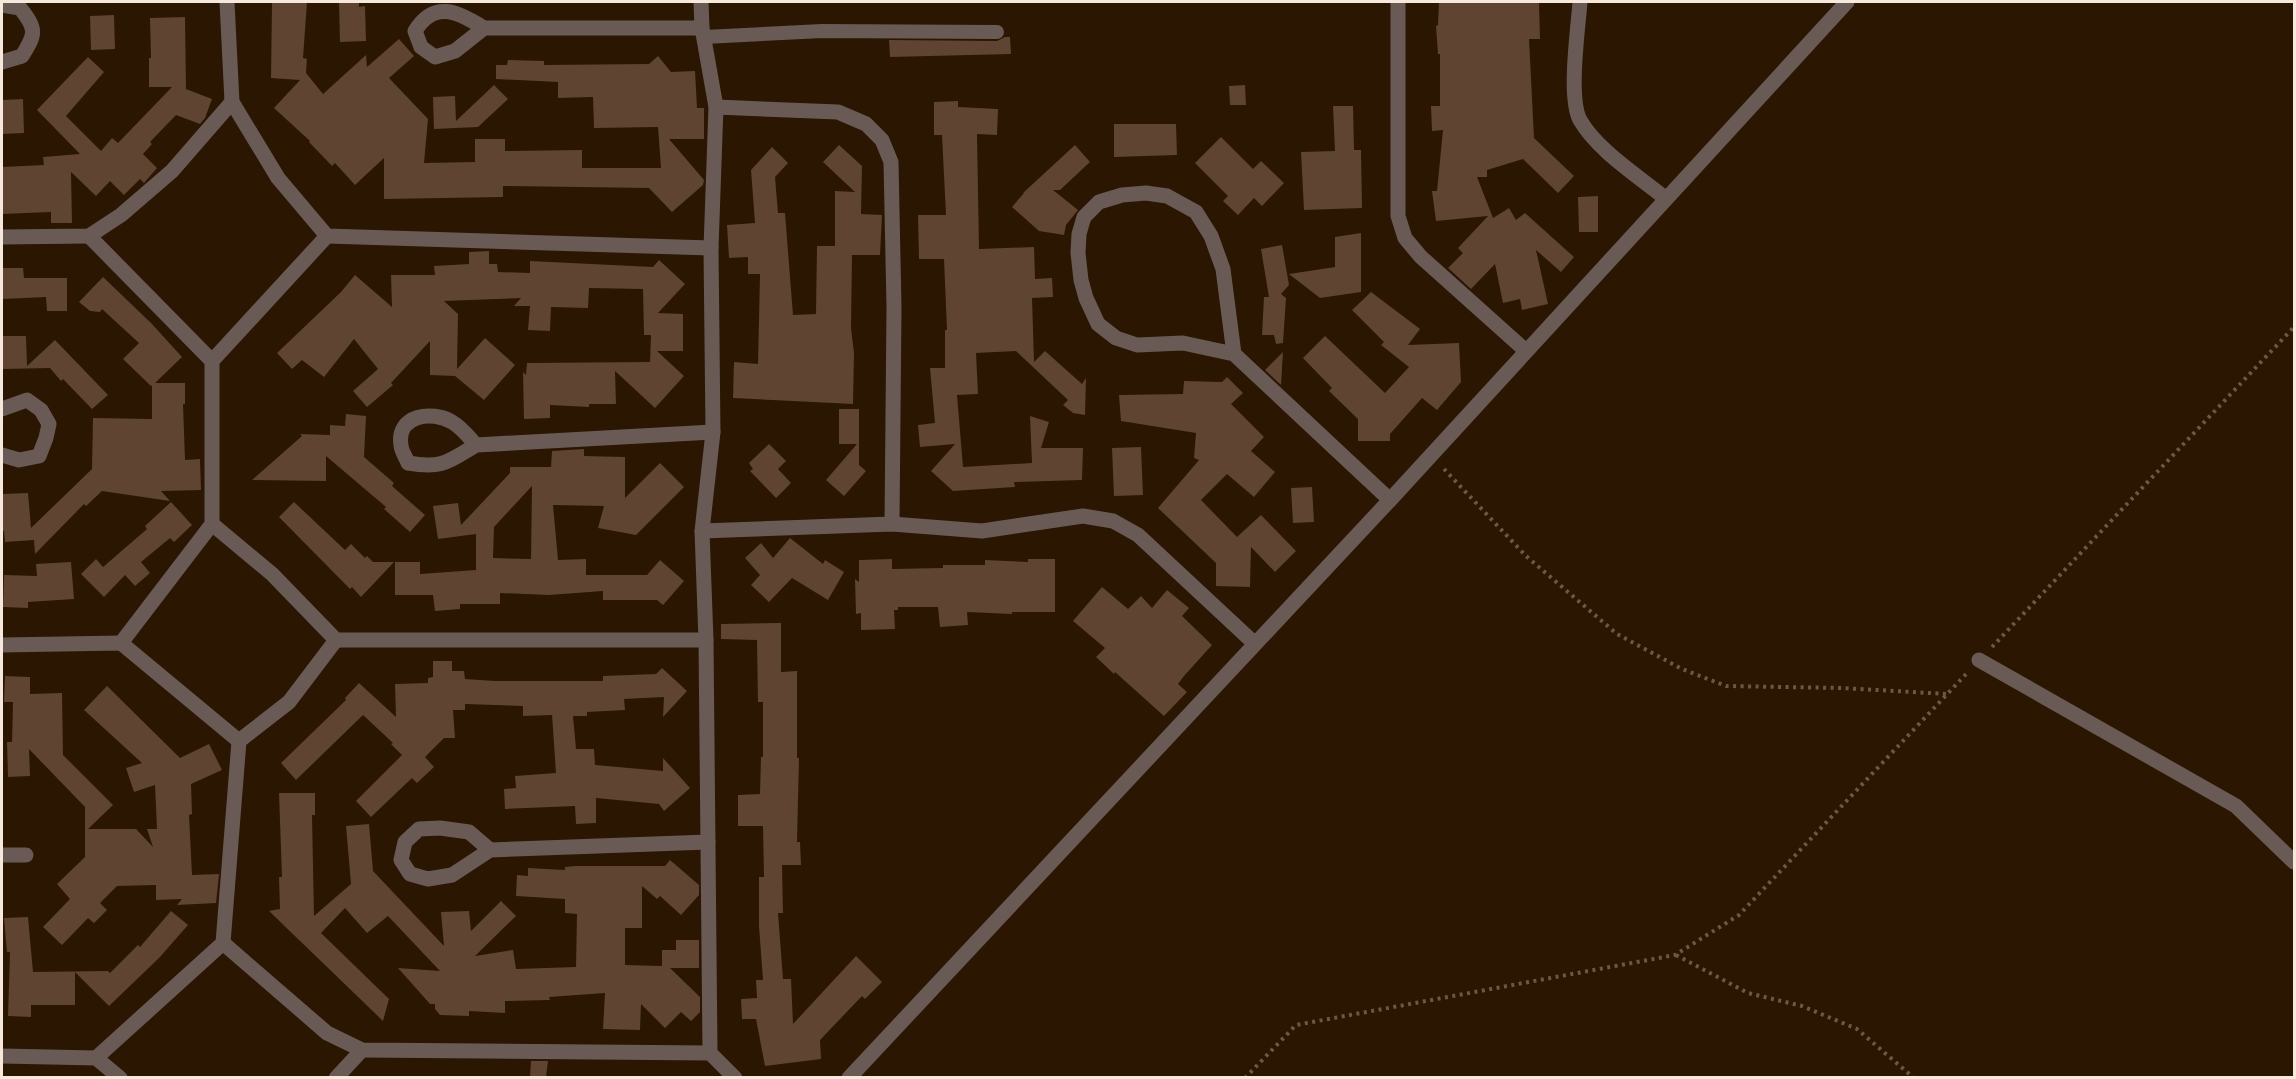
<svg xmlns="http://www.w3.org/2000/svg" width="2296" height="1079" font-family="'PT Sans',sans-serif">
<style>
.building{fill:#5e4431;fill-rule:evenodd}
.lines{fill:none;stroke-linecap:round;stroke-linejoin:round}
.path{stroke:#6b5946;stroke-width:4;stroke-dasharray:3 4.5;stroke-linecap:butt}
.service{stroke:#695a56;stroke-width:14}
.minor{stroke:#695a56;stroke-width:15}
</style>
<rect width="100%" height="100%" fill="#2a1601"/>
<!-- building -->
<g class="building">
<polygon points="272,2 307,2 303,58 307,59 306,73 323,94 366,55 367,67 399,39 414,56 389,78 428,119 424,163 475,162 475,139 505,139 505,151 582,150 582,168 661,168 658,127 594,128 593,97 558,98 558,82 496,79 496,65 507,65 508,60 544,61 544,65 649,64 658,56 671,72 695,71 697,108 704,108 704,139 669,139 704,180 703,185 672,212 649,188 503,186 503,197 384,199 384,158 355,185 335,163 332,166 309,142 310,141 274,108 300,80 271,78"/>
<polygon points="339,2 359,2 359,7 365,6 366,41 340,42"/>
<polygon points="1439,2 1539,2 1540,39 1529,39 1534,138 1574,176 1558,193 1523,159 1487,170 1487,177 1477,177 1493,218 1509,208 1516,220 1525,213 1574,257 1561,272 1536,250 1548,304 1522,310 1520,299 1503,303 1495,264 1471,289 1448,268 1463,253 1458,248 1488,216 1436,221 1432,191 1437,191 1443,130 1432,131 1431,106 1440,106 1440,54 1438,54 1436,26 1438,25"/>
<polygon points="114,15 115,49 91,50 90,16"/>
<polygon points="185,17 186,89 212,99 205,118 200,124 176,115 150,142 152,144 143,154 157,168 144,183 140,179 124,195 110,181 96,196 71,172 72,223 51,223 51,212 2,214 2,167 44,165 43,157 80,154 37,110 88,57 104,72 66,116 101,151 112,138 118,143 172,87 149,87 149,58 151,58 150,18"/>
<polygon points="1005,37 1010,37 1011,54 890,57 889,40 997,41"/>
<polygon points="494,85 508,99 478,127 434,129 433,97 455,96 456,121"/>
<polygon points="1245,85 1246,105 1230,105 1229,86"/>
<polygon points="23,99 24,133 2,134 2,100"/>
<polygon points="958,101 958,107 998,109 997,135 977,134 979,249 1034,247 1035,279 1052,278 1053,297 1032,298 1034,362 1045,351 1082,384 1086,378 1085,415 1073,413 1063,405 1068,400 1016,351 976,353 978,394 957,395 963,467 1032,463 1030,416 1049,422 1041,448 1083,448 1082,480 1014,482 1015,487 953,491 931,471 955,444 920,447 918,425 935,423 930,368 945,368 945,330 947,330 944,259 919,259 918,215 946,215 942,135 934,135 934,102"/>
<polygon points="1333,106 1353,106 1354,150 1361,150 1362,208 1304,210 1301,152 1335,151"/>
<polygon points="1114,124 1176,124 1177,155 1114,157"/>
<polygon points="1221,137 1253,169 1261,161 1284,183 1262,206 1254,198 1238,215 1223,201 1228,196 1195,163"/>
<polygon points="839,145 862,166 861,214 882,215 880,255 852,255 851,328 854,353 853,404 733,398 734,362 758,364 760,274 748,274 748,257 729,258 727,225 755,223 751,170 772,147 788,163 775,177 778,213 785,213 793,315 816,314 817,246 835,246 835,191 855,192 823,162"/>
<polygon points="1075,145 1090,162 1060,190 1053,190 1078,210 1066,225 1064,235 1039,231 1012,207 1024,193 1023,193"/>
<polygon points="1598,196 1598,232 1579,232 1578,197"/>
<polygon points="1361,233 1361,292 1320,298 1289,274 1335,267 1335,237"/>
<polygon points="1282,245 1289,285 1281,294 1286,298 1283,343 1276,344 1274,335 1262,335 1264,297 1269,297 1261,249"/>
<polygon points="489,251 489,264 497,264 498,272 530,273 530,261 653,267 659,260 685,284 658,313 683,314 683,351 657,351 684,376 655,408 615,371 616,404 589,404 589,407 550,405 550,418 524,419 523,372 526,375 527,363 650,362 651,335 644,335 643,289 589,288 588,308 551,307 550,331 528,330 530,306 514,306 521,298 444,301 458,314 457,369 485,338 515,365 484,400 455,376 430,375 430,341 391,383 393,385 367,407 353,391 378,369 354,339 324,377 302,360 292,369 277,353 341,292 355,275 392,307 391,275 435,275 434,266 469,264 469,252"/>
<polygon points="2,268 23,268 24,278 67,278 67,311 47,311 46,297 3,299"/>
<polygon points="103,277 151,323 182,357 155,383 185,383 185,404 183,404 185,460 200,459 201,490 161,491 170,501 102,491 86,506 84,504 35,554 34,540 5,542 4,531 2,531 2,494 28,493 31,528 92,469 93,418 152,419 152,385 151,386 123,359 139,343 102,309 100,312 90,311 79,302"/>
<polygon points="1371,292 1420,329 1408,345 1459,343 1461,382 1437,410 1422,398 1390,434 1390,441 1358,441 1358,419 1329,391 1332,388 1303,358 1325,336 1385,393 1409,367 1381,345 1384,342 1352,310"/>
<polygon points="2,336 26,336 27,366 55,340 108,395 92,409 63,379 61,381 50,368 3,369"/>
<polygon points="1283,352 1281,385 1265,370"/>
<polygon points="1227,377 1243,393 1231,404 1264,437 1251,451 1275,472 1254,497 1227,474 1201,500 1237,537 1261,515 1296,551 1275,572 1251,547 1250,587 1216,586 1216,563 1158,508 1199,460 1194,458 1196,433 1121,421 1119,395 1183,394 1184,381 1222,382"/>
<polygon points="839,409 859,409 859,465 866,471 844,496 826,480 857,444 839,444"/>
<polygon points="346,414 366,416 364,457 394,483 392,486 425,515 410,532 384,509 386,507 326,456 326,481 252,480 302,436 300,434 330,435 330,425 345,426"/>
<polygon points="769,444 786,461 778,469 791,483 776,498 750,471 753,469 749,463"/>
<polygon points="1141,447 1143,495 1114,496 1112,448"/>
<path d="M584,449V456L625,457V498L660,463L684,487L636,535L598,528L604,506L553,505L558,560L586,559V575H647L660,560L684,581L663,605L657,600H603V591L549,595L500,593V604H460V609L435,611L433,595H395V562H420V574L476,570V534L438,539L433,506L458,503L461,525L510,473V467H551L552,451ZM532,486L531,559L493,558L494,527Z"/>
<polygon points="1312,487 1314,522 1293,523 1291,488"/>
<polygon points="171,502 192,525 174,542 170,538 141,562 150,573 135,586 125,575 104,597 81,574 96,559 103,567 147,529 145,526"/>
<polygon points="294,502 345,550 351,544 365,558 367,556 373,562 394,562 361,597 352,587 350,589 279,517"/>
<polygon points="790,538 823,564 825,560 844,572 828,600 792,578 769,602 751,585 760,575 745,558 761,543 773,558"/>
<polygon points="892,559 892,569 943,568 943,565 985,565 985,560 1028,562 1028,559 1055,559 1055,612 1012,612 1012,614 967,612 968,625 940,627 938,607 898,607 898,610 894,610 895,629 861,630 861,613 856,614 855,579 859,582 859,560"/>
<polygon points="71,562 74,599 28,602 28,608 3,607 4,575 37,576 36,564"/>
<polygon points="1102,587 1128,609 1141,596 1152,608 1167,590 1189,608 1182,616 1212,645 1184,676 1178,684 1187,692 1164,716 1115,672 1114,674 1096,657 1105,648 1073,621"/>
<polygon points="781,623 781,672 797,671 797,758 799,758 797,842 800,842 801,865 782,865 783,913 778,913 783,979 791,979 793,1024 856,956 882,982 865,999 862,996 820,1040 821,1059 765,1066 756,1019 742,1019 741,999 757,998 756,980 763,980 759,926 759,877 764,877 763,826 738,826 738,795 760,794 761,757 763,757 763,702 758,702 757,640 721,639 721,624"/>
<polygon points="433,661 452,661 452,671 464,671 465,679 495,681 603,681 603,676 656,674 662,668 687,691 663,717 664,697 624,699 625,710 587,712 587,716 573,716 576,749 594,749 595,765 663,771 663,758 690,788 664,811 659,804 596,798 596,823 576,824 575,806 505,809 504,789 516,788 515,776 556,773 552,715 523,716 523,706 465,704 465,710 453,710 455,738 444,738 425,757 434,767 417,783 412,778 371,817 356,801 402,755 391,744 393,743 363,715 296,780 281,763 346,700 345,698 359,683 396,717 395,684 428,683 428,678 433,677"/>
<polygon points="5,676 30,677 30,694 62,693 63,755 113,805 88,829 136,829 153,847 147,829 157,829 155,785 134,792 126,768 142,763 84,710 107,686 180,758 209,744 222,770 191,784 192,814 189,815 192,875 219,874 216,903 177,905 182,899 156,900 156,885 117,886 100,903 107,910 94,923 88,918 62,945 43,927 70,899 57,884 85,857 85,807 29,749 30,776 8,777 7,742 12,742 13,702 4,702"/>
<polygon points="279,793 315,793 315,815 312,815 314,916 351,884 346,826 369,824 373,871 444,946 441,912 469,911 471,931 501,901 516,916 475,956 513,950 516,969 576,967 577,914 565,913 565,899 516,896 517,875 528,876 528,868 565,870 565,867 576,866 665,866 670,860 699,885 699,895 681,915 660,896 657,899 642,886 642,928 625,928 625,965 662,966 662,950 676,950 676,940 699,940 699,968 670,968 700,997 700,1012 691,1021 681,1012 665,1028 641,1004 640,1030 603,1029 605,993 549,997 550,1000 505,1001 505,1013 469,1011 469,1016 440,1015 435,1009 435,1004 430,1004 398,968 440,971 388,916 367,933 345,908 321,933 389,999 383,1021 269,911 280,909 279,877 282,877"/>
<polygon points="171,911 188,925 159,958 109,1006 75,972 75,1005 31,1005 31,1017 8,1016 10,952 7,952 4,918 28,917 33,972 108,971 110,973 138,945 140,947"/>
<polygon points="531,1061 548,1061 546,1077 530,1077"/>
</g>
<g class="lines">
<!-- path -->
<g class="path">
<polyline points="1444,469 1526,556 1617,634 1682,669 1726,686 1842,688 1947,694"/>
<polyline points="1992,647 2294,327"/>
<polyline points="1676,955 1748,993 1802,1006 1857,1029 1914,1078"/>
<polyline points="1245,1078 1296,1025 1675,955 1739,915 1968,672"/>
</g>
<!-- service -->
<polyline class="service" points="704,37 822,31 997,32"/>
<!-- minor -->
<g class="minor">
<polyline points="227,2 232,102 278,178 327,236 711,248"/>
<polyline points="701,2 702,28 716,107 711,248 713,432 702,531 706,640 710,1053 735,1078"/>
<polyline points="1398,2 1398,216 1405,238 1421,257 1526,351"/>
<path d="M1580,2C1578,29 1568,98 1580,120C1597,150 1638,176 1665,198"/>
<path d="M2,5L20,8C37,29 36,34 22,56L2,62"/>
<path d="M484,28L455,51L435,57L421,47L415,31C434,0 457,11 484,28H702"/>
<polyline points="716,107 838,112 866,124 882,140 891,162 894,307 892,524"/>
<polyline points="89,236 212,361"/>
<polyline points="2,237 89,236 121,215 172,171 232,102"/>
<polyline points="1234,354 1223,269 1211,236 1196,212 1167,196 1146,193 1122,195 1099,202 1084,217 1079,234 1078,253 1081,280 1086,298 1098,324 1116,338 1137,345 1183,343 1234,354 1390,500"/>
<polyline points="2,409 27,400 41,410 49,424 46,438 39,456 19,460 2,455"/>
<path d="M476,445C469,437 461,427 452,422C432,410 396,415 401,445C401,451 406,457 408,463C442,469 448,462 476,445L713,432"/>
<polyline points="212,524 272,574 336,640 706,640"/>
<polyline points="702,531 892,524 982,531 1083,516 1113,521 1138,535 1254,643"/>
<polyline points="121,643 212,524 212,361 327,236"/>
<polyline points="2,645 121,643 239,741"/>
<polyline points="1979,660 2236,806 2294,862"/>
<polyline points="490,850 469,832 440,828 419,829 405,842 401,860 410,874 428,879 452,875 490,850 708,842"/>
<polyline points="2,855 26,855"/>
<polyline points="223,943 327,1033 362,1050 710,1053"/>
<polyline points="2,1056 96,1058 120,1078"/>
<polyline points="96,1058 223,943 239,741 289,702 336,640"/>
<polyline points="336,1078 362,1050"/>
<polyline points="849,1078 1390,500 1847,2"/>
</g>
</g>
<!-- border -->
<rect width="2296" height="1079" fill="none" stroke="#f6e9db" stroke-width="6"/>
</svg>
